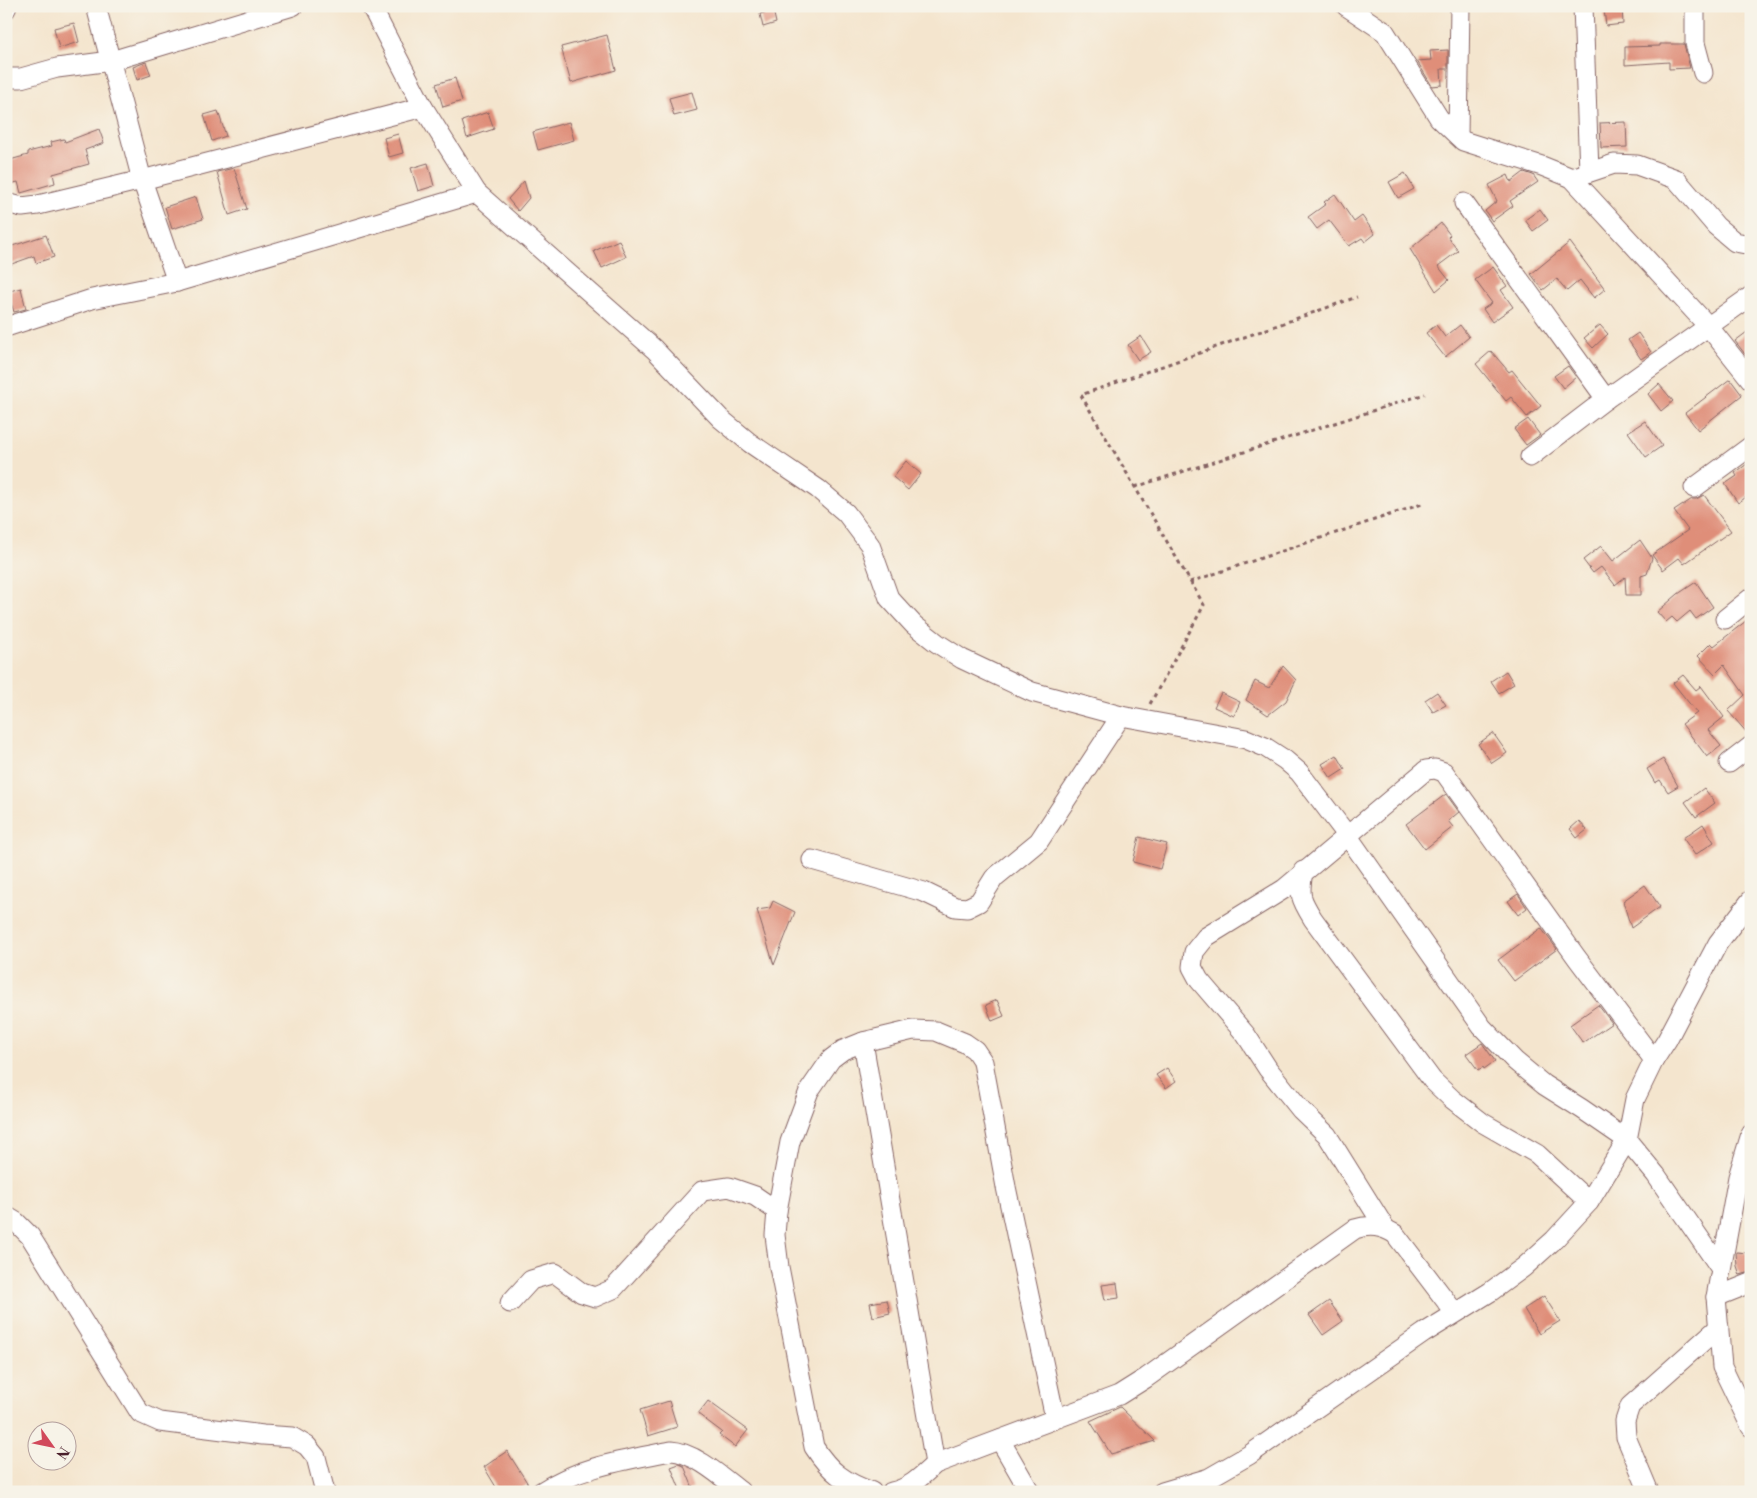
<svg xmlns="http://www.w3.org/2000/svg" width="1757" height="1498" font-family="'Libre Bodoni',serif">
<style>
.building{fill:#df8e79}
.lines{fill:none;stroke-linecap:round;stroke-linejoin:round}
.minor-casing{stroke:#866464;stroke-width:21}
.path{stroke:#866464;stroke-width:3;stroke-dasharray:4 4;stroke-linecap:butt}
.minor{stroke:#fff;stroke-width:19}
</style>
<rect width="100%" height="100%" fill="#f7f3e8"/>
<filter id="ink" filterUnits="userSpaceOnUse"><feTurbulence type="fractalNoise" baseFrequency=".02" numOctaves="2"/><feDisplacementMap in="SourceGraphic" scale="10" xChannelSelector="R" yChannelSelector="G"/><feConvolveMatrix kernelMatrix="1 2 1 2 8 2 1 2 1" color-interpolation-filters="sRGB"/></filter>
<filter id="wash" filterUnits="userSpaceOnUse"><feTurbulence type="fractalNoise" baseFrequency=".0096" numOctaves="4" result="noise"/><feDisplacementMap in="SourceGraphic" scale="20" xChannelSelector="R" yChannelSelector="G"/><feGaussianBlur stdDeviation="1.12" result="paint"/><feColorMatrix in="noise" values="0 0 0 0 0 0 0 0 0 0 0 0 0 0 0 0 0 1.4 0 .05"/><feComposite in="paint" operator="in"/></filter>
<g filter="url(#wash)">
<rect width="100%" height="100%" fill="#f4e5ce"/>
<g id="blocks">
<!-- building -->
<g class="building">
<polygon points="1622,8 1623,24 1606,26 1604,10"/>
<polygon points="773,10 776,23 763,27 760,14"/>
<polygon points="74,23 79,42 59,48 54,28"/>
<polygon points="607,35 616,70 571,83 561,47"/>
<polygon points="1660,44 1684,44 1690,68 1669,69 1669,62 1625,65 1625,47 1660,46"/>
<polygon points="1448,50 1448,69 1441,69 1442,85 1432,86 1417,61 1431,60 1430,51"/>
<polygon points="146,62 151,75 137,80 133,67"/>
<polygon points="455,78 462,101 443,107 436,84"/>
<polygon points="692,92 697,110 674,116 669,98"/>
<polygon points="218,111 226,136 212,141 204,115"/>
<polygon points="488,112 494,129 467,138 462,121"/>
<polygon points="569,122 574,140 538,150 533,132"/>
<polygon points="1626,122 1627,147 1601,148 1600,123"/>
<polygon points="99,129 104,143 85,150 89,164 53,174 55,183 21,193 18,182 6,185 6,161 28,155 28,152 52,146 51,142 64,139 65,142"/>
<polygon points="398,134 403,153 389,157 384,138"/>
<polygon points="428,163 434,186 418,191 411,168"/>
<polygon points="234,168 247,209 229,215 217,172"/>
<polygon points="1524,172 1533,175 1538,182 1510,201 1513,206 1492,221 1485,211 1497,201 1489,185 1508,175 1511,182"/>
<polygon points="1405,173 1414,189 1398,198 1389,182"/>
<polygon points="524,181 529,198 518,211 508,199"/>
<polygon points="1335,194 1354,222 1362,216 1375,234 1365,242 1362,238 1349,246 1329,220 1317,229 1308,217 1326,204 1324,202"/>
<polygon points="196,197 203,219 172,229 165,207"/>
<polygon points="1540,209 1548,220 1533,231 1525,220"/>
<polygon points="1441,223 1450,235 1448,237 1458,251 1438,266 1449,280 1436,291 1410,249"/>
<polygon points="46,235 54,257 36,263 34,256 6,266 6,248"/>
<polygon points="619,240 626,257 602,268 594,251"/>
<polygon points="1570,242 1605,289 1594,298 1580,280 1567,291 1557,279 1543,290 1531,274"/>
<polygon points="1493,267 1507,286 1501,290 1513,307 1492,322 1483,309 1492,303 1475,280"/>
<polygon points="21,288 26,309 14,312 11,303 6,303 6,292"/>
<polygon points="1436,325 1445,337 1460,325 1469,337 1445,357 1426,333"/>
<polygon points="1600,325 1608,334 1593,348 1584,338"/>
<polygon points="1751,329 1751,362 1735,341"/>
<polygon points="1638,333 1651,352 1641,359 1628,340"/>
<polygon points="1141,336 1151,352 1138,360 1128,345"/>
<polygon points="1491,351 1509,372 1512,370 1541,406 1527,417 1511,397 1506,401 1476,364"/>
<polygon points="1568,366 1576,377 1563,388 1554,376"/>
<polygon points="1730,379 1742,395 1698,430 1685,413"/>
<polygon points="1659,384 1673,401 1661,411 1648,394"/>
<polygon points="1528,419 1540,435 1526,445 1514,429"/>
<polygon points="1645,421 1662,446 1646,457 1628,432"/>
<polygon points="906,461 921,474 908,490 893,477"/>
<polygon points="1751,461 1751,497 1749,495 1738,503 1725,484 1737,476 1735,473"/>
<polygon points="1704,495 1731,531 1684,564 1679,558 1663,570 1652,555 1688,530 1674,511 1692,499 1696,499"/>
<polygon points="1640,540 1652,558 1647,574 1641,576 1641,595 1626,595 1625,577 1615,585 1601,567 1593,573 1583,560 1601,546 1613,561"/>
<polygon points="1696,582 1713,607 1696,619 1690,611 1677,622 1672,617 1666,622 1657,612 1678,594"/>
<polygon points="1751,617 1751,735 1749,735 1728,711 1745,695 1724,665 1715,674 1698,656 1711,643 1714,646"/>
<polygon points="1283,666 1296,680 1286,701 1268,715 1246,700 1255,681 1269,688"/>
<polygon points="1506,671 1514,684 1499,693 1491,681"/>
<polygon points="1683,675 1696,690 1701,686 1724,717 1708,730 1721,746 1707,757 1682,724 1697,713 1673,683"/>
<polygon points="1437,692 1446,705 1433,712 1425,700"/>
<polygon points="1221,693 1240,702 1234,716 1214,707"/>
<polygon points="1493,733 1507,753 1492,763 1478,744"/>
<polygon points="1337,755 1345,769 1331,778 1322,764"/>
<polygon points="1663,759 1678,786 1668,792 1660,780 1655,783 1647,769"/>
<polygon points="1704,788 1715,803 1696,817 1685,802"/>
<polygon points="1446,794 1459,812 1448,821 1453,827 1425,849 1406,824"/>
<polygon points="1579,821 1587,830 1577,838 1570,829"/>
<polygon points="1703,824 1714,842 1695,855 1683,838"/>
<polygon points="1139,837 1167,844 1160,869 1133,862"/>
<polygon points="1645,885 1660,907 1631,928 1623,901"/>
<polygon points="1518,894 1527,908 1518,915 1508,901"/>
<polygon points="773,901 795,912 774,965 757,910 770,908"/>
<polygon points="1541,928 1557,949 1514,981 1498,960"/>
<polygon points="997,1000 1004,1016 992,1021 986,1005"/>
<polygon points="1598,1005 1612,1023 1583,1043 1570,1025"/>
<polygon points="1482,1043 1495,1061 1484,1069 1483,1067 1478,1070 1466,1054"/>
<polygon points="1167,1068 1176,1081 1166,1088 1156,1075"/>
<polygon points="1736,1252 1748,1253 1751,1272 1740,1275 1737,1266"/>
<polygon points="1117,1283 1119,1298 1105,1300 1102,1285"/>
<polygon points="1544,1296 1560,1321 1539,1334 1524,1309"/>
<polygon points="887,1300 890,1313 873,1317 870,1303"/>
<polygon points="1329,1301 1343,1321 1323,1335 1309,1315"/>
<polygon points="669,1401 677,1427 648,1436 640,1410"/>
<polygon points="708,1401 748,1430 735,1447 719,1435 722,1432 698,1414"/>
<polygon points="1120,1407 1155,1441 1111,1454 1090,1421"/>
<polygon points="507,1451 528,1484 517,1492 499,1492 484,1467"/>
<polygon points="679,1464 684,1466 693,1488 685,1492 681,1492 671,1467"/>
</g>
</g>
</g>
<g filter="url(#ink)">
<use href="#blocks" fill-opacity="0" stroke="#866464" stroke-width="1"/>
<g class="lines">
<!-- minor casing -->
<g class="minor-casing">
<g id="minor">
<polyline points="96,6 142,180 177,282"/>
<polyline points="371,6 423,107 477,193 654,349 721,419 750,443 818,489 846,513 870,545 889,598 914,625 937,643 962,659 1032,692 1121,716 1246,739 1265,747 1285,760 1299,772 1347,835 1482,1027 1515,1061 1544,1085 1582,1109 1627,1140 1656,1175 1721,1269"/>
<polyline points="1346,6 1385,32 1439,118 1463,141 1542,166 1572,178 1708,326 1751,380"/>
<polyline points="1583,6 1589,172"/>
<polyline points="1695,6 1695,43 1703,73"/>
<polyline points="6,9 7,6"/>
<polyline points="6,78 21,78 57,68 111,61 293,6"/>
<polyline points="1458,136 1460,6"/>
<polyline points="1572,178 1614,164 1637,165 1676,179 1716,226 1735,242 1751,245"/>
<polyline points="6,203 22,207 38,205 142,180 423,107"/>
<polyline points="1464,203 1606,399"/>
<polyline points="6,327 92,299 177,282 477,193"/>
<polyline points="1530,457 1606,399 1751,296"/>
<polyline points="1694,488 1751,446"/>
<polyline points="1725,619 1751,598"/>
<polyline points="1729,763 1751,746"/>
<polyline points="812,860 924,892 955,907 967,908 979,902 994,878 1039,841 1121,716"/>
<path d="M1303,871C1299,896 1300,898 1313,919L1432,1080L1452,1099L1483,1123L1537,1154L1589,1202"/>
<polyline points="863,1042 935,1464"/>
<polyline points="1751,1134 1738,1177 1716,1297 1722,1367 1751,1427"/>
<polyline points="6,1216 16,1222 30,1236 140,1413 160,1422 263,1435 292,1437 307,1446 316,1457 325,1492"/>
<polyline points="1385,1228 1327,1135 1301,1110 1268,1069 1246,1035 1199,980 1192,967 1194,952 1206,937 1284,889 1426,770 1435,769 1444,772 1577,958 1654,1060"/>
<polyline points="1716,1297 1751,1283"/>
<polyline points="510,1303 531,1280 555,1273 582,1293 595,1297 613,1289 702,1191 729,1187 755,1196 777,1211"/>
<polyline points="1000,1440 1030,1492"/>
<path d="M541,1492C580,1466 627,1460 671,1451C694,1452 723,1478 741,1492"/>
<path d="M872,1492C844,1482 830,1472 814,1447L779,1267L775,1235L777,1211L790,1142L809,1091L831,1059L843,1050L863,1042L913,1030L936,1031L965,1043L975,1050L983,1062L1006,1187L1055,1418"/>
<path d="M891,1492C909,1489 922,1476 935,1464L1119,1395L1146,1378L1355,1229C1370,1224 1382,1226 1395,1234L1455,1313"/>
<polyline points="1162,1492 1209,1478 1249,1455 1424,1333 1490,1292 1524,1267 1554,1240 1589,1202 1627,1140 1635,1099 1654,1060 1667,1040 1718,943 1751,900"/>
<polyline points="1649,1492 1626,1437 1625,1421 1630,1406 1719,1327"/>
</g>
</g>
<!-- path -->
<g class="path">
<polyline points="1135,487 1425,394"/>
<polyline points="1190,582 1422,504"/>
<polyline points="1150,704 1204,605 1081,395 1357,297"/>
</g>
<!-- minor -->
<use href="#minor" class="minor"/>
</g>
</g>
<!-- margin -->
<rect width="1757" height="1498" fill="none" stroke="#f7f3e8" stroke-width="25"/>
<!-- north arrow -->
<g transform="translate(52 1446) rotate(123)"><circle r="24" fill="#f7f3e8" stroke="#b29e9c"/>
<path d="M0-4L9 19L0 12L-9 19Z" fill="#d1495b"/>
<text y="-8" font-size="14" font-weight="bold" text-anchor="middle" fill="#4a1f2b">N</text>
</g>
</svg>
